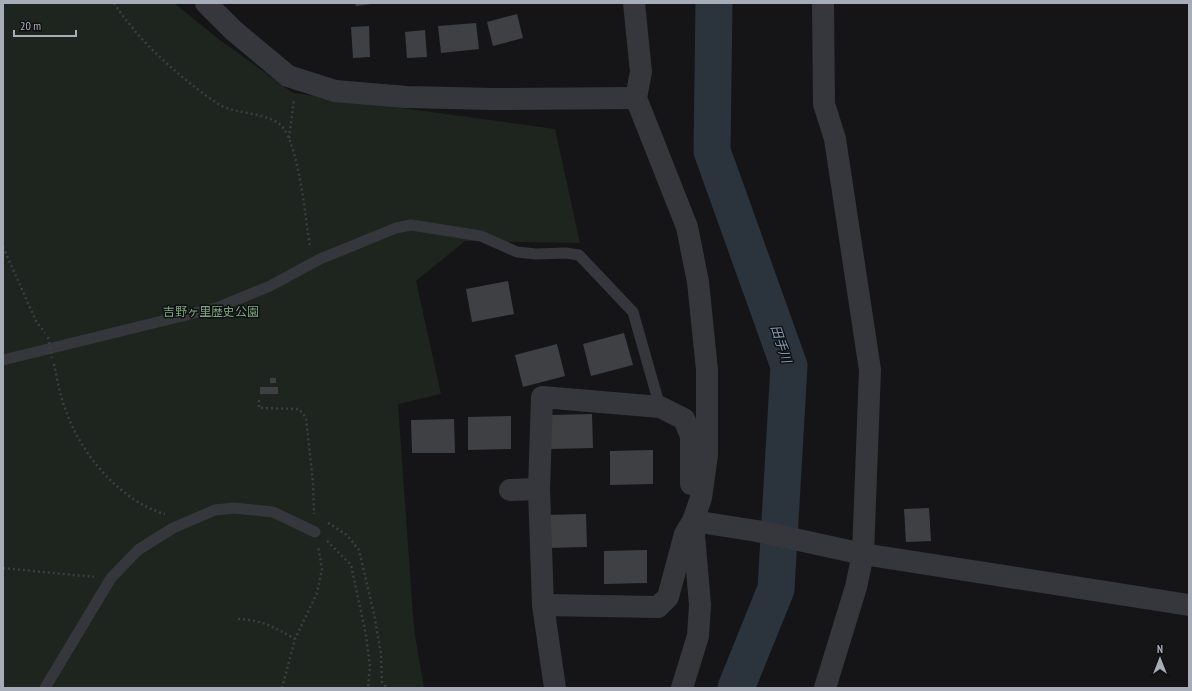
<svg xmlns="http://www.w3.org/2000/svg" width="1192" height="691" font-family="'PT Sans Narrow','Noto Sans JP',sans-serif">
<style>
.green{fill:#1d251e}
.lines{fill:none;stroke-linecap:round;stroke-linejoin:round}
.river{stroke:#2b343c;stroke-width:37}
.building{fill:#3f4044}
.path{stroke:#3c3e43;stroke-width:2.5;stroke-dasharray:2 3;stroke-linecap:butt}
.lane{stroke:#36373c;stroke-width:11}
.street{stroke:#36373c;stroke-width:22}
.path-bridge{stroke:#3c3e43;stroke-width:2.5;stroke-dasharray:2 3;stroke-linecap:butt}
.labels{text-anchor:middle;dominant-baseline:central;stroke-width:3;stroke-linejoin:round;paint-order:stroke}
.park-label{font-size:12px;fill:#7da47f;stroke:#101012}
.water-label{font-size:13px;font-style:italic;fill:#7c9ab4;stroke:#101012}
</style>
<rect width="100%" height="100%" fill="#151517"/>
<!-- green -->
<polygon class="green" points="3,3 174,3 216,37 293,93 555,129 580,243 465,241 416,281 441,394 398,404 414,629 424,688 3,688"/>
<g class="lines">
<!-- river -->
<polyline class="river" points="714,3 712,151 789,366 776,589 736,688"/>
</g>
<!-- building -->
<g class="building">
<polygon points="355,3 371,3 371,4 356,6"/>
<polygon points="517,14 523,38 493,46 487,22"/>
<polygon points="476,23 479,49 441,53 438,26"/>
<polygon points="369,26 370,57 353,58 351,27"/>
<polygon points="425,30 427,57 407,58 405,32"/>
<polygon points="508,281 514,314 472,322 466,289"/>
<polygon points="624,333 633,365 591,376 583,344"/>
<polygon points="557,344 565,376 523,387 515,355"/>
<rect x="270" y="378" width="6" height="5"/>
<rect x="260" y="387" width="18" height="7"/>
<polygon points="592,414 593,448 550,449 549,415"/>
<polygon points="511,416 511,449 468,450 468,417"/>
<polygon points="454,419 455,453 412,453 411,420"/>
<polygon points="653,450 653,484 610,485 610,451"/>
<polygon points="929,508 931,541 906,542 904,509"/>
<polygon points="586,514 587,547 544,548 543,515"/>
<polygon points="647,550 647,583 604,584 604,551"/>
</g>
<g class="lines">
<!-- path -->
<g class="path">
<path d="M114,3C135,35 161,60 191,84C200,91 210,99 220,105C237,115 273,112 284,129C300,154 305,216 310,247"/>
<polyline points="289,138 294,99"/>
<polyline points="3,247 36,321 45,333"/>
<path d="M54,364C57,379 60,396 66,411C81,454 120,501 165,514"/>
<polyline points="259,400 259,408 299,409 306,418 313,483 314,514"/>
<polyline points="328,523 347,535 359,550 374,614 381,654 382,682 387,688"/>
<polyline points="327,541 351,565 366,635 370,667 368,688"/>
<polyline points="3,568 94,577"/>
<path d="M238,619C262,620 274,627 295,639"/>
<polyline points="282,688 295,639 317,593 322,569 318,546"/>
</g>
<!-- lane -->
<g class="lane">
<polyline points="3,360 219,307 270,286 320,259 396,228 411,225 481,236 517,252 536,254 566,253 579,255 633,312 660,407"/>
<polyline points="45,688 111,578 138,550 173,528 215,510 234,508 273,512 315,532"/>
</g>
<!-- street -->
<g class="street">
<polyline points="206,3 233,30 288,76 335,91 406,97 494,99 636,98"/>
<polyline points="823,3 824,104 835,139 870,370 863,554 856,587 825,688"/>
<polyline points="510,490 539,489"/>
<polyline points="693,521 757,531 863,554 1189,605"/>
<polyline points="543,605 658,607 668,597 685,534 693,521 701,498 707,455 707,370 698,282 687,227 636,98 641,72 634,3"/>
<polyline points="555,688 543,605 539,489 542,397 660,407 684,419 691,436 691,484"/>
<polyline points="682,688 698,636 700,605 693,523"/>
</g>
<!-- path-bridge -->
<polyline class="path-bridge" points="48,337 52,358"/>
</g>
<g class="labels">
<!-- park labels -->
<g class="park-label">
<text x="211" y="311">吉野ヶ里歴史公園</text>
</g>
<!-- water labels -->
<g class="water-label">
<text transform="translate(781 344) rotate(72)">田手川</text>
</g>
</g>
<!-- border -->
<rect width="1192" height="691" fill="none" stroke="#a6acb8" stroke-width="8"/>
<!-- north arrow -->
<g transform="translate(1160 659)" stroke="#101012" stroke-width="3" paint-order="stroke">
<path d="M0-3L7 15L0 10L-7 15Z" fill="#a6acb8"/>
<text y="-6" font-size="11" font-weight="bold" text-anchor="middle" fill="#a6acb8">N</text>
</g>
<!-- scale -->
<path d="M14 30v6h62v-6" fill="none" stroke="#a6acb8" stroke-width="2"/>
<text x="20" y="30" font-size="12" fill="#a6acb8" stroke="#101012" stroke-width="3" paint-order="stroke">20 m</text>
</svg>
